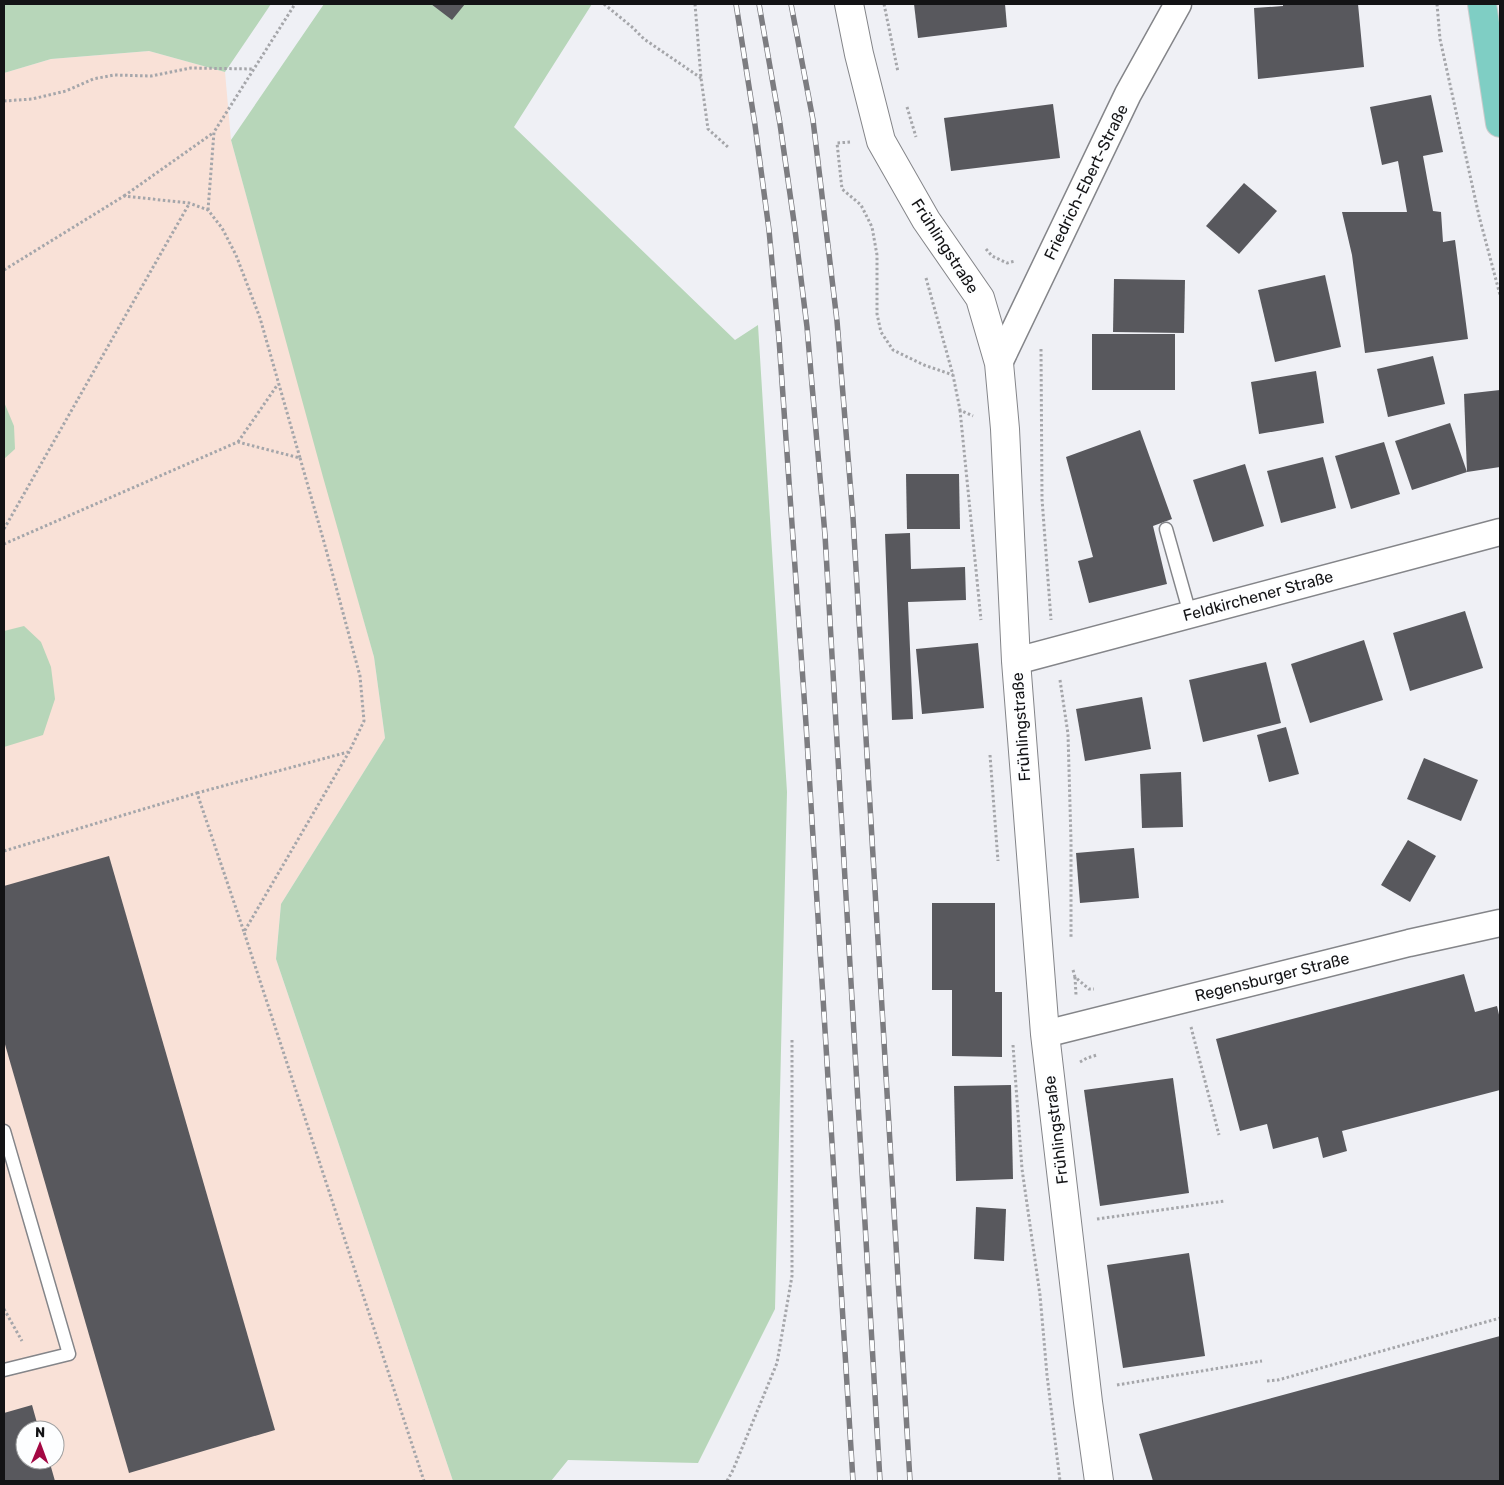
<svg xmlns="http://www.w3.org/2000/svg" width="1504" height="1485" font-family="Rubik,sans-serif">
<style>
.education{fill:#f9e1d7;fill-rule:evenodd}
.green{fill:#b7d6b9}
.building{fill:#58585d}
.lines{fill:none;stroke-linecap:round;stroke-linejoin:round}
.service-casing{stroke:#848589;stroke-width:15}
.minor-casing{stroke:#848589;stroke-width:29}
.tertiary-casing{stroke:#848589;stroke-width:30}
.primary-casing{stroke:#cbcbcc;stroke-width:30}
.path{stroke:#a5a6aa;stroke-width:3;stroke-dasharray:2.5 2.5;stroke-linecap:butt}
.service{stroke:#fff;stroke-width:12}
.minor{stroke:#fff;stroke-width:26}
.tertiary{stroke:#fff;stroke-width:28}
.primary{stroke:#7fcec4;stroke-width:28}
.rail-casing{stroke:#7c7c80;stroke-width:5.5}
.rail{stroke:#fdfeff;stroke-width:4;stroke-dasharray:11;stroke-linecap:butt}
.labels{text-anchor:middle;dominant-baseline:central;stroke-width:5;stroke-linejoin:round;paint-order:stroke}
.street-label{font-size:16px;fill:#131315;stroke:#fdfeff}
</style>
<rect width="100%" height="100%" fill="#eff0f5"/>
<!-- education -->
<path class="education" d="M149,51L225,72L231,140L374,657L385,738L281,904L276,959L453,1481H4V73L51,59ZM25,1430H55V1460H25Z"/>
<!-- green -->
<g class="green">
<polygon points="4,4 271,4 225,72 149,51 51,59 4,73"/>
<polygon points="324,4 592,4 514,127 735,340 758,325 787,792 775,1309 698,1463 568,1460 551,1481 453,1481 276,959 281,904 385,738 374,657 323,477 231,140"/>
<polygon points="4,402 14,426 15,449 4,459"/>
<polygon points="24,626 41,642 51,667 55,699 43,735 4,747 4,631"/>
</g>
<!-- building -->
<g class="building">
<polygon points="431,4 465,4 452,20"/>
<polygon points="914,4 1005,4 1007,27 918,38"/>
<polygon points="1283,4 1358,4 1364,67 1258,79 1254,8 1283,6"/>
<polygon points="1431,95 1443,152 1423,156 1433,211 1441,212 1443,242 1455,240 1468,339 1365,353 1352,255 1342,212 1407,212 1398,161 1382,165 1370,107"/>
<polygon points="1053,104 1060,158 951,171 944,118"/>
<polygon points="1244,183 1277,211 1239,254 1206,226"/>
<polygon points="1325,275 1341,347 1275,362 1258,290"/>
<polygon points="1114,279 1185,280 1184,333 1113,332"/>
<rect x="1092" y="334" width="83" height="56"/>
<polygon points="1433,356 1445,404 1388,417 1377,369"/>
<polygon points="1316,371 1324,423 1259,434 1251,382"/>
<polygon points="1500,390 1500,467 1467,472 1464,394"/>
<polygon points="1450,423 1467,472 1412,490 1395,441"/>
<polygon points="1140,430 1172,519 1153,526 1167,584 1089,603 1078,561 1093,557 1066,457"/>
<polygon points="1384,442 1400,494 1351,509 1335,456"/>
<polygon points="1323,457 1336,508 1281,523 1267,471"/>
<polygon points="1245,464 1264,526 1213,542 1193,480"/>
<polygon points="906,474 959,474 960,529 907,529"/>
<polygon points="910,533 911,569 965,567 966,600 908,602 913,719 892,720 885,534"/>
<polygon points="1465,611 1483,668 1410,691 1393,633"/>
<polygon points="1364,640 1383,700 1310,723 1291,664"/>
<polygon points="978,643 984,708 922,714 916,649"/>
<polygon points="1266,662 1281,723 1203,742 1189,680"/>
<polygon points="1142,697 1151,749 1085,761 1076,709"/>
<polygon points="1286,727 1299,774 1269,782 1257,735"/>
<polygon points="1424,758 1478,780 1461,821 1407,799"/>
<polygon points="1181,772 1183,827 1142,828 1140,774"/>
<polygon points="1408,840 1436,856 1410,902 1381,885"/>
<polygon points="1134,848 1139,898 1080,903 1076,853"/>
<polygon points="109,856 275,1430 129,1473 4,1041 4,886"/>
<polygon points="932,903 995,903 995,992 1002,992 1002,1057 952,1056 952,990 932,990"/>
<polygon points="1464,974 1475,1012 1497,1006 1500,1019 1500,1090 1342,1131 1347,1151 1323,1158 1318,1137 1273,1149 1267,1124 1240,1131 1216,1039"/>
<polygon points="1173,1078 1189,1193 1100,1206 1084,1090"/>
<polygon points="1011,1085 1013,1179 956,1181 954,1086"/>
<polygon points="976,1207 1006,1209 1004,1261 974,1259"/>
<polygon points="1189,1253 1205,1356 1123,1368 1107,1265"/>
<polygon points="1500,1336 1500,1481 1153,1481 1139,1434"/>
<polygon points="32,1405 39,1430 25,1430 25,1460 49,1460 55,1481 4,1481 4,1413"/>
</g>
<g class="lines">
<!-- service casing -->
<g class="service-casing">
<g id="service">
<polyline points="1166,529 1190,614"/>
<polyline points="4,1131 69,1354 4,1370"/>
</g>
</g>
<!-- minor casing -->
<g class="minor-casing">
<g id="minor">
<polyline points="999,363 1128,94 1178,4"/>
<polyline points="1016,661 1500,532"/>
<polyline points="1045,1034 1409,943 1500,923"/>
</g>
</g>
<!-- tertiary casing -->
<g class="tertiary-casing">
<polyline id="tertiary" points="849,4 859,54 881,141 926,220 980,298 999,363 1005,429 1016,661 1045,1034 1088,1402 1099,1481"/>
</g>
<!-- primary casing -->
<g class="primary-casing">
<polyline id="primary" points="1482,4 1500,123"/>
</g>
<!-- path -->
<g class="path">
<polyline points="604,4 632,27 644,39 701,78"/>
<polyline points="695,4 701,78 708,129 729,148"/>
<polyline points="884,4 898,72"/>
<polyline points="1437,4 1440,39 1479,216 1500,295"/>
<polyline points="4,101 32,99 66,91 93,79 114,75 151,76 191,68 253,69"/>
<polyline points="907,107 916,137"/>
<polyline points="850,142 837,143 842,189 861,205 872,227 877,255 877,314 881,332 893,350 924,365 953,375"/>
<polyline points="124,196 213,133"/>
<polyline points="208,210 214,132 295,4"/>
<polyline points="986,249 992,256 1007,263 1015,261"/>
<polyline points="4,270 124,196 189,203 208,210 222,228 236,255 260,318 300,458 238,442 4,544"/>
<polyline points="926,278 953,375 960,410 973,416"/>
<polyline points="1041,349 1042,499 1051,620"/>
<polyline points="960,410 981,620"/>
<polyline points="238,442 278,384"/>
<polyline points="300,458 324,542 360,676 364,721 349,752 244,932 424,1481"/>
<polyline points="4,529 189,204"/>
<polyline points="1060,680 1068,734 1071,841 1071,939"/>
<polyline points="990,755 998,861"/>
<polyline points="197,793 348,752"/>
<polyline points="4,851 197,793 244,932"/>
<polyline points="1073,970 1075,977 1089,989 1094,989"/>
<polyline points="1075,977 1076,995"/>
<polyline points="1191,1027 1219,1135"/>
<polyline points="1013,1045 1022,1169 1040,1295 1047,1375 1060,1481"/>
<polyline points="1080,1062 1087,1058 1097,1055"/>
<polyline points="1097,1219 1225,1201"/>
<polyline points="4,1309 22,1341"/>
<polyline points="1267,1381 1278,1380 1500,1318"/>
<polyline points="1117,1385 1262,1361"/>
<polyline points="727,1481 733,1470 777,1363 792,1276 792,1038"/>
</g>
<!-- service -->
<use href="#service" class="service"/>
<!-- minor -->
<use href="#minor" class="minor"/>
<!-- tertiary -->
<use href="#tertiary" class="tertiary"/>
<!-- primary -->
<use href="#primary" class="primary"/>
<!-- rail casing -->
<g class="rail-casing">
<g id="rail">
<polyline points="736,4 755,125 769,230 779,339 806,724 853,1481"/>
<polyline points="759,4 780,124 794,222 807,327 825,535 880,1481"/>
<polyline points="791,4 813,120 837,321 853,518 910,1481"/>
</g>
</g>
<!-- rail -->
<use href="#rail" class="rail"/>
</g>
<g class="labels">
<!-- street labels -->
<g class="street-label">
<text transform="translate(1086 182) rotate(-64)">Friedrich-Ebert-Straße</text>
<text transform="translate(945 246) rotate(57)">Frühlingstraße</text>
<text transform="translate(1258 596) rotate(-15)">Feldkirchener Straße</text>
<text transform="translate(1021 727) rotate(-94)">Frühlingstraße</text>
<text transform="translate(1272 977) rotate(-14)">Regensburger Straße</text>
<text transform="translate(1056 1130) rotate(-97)">Frühlingstraße</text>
</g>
</g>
<!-- border -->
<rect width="1504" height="1485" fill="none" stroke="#131315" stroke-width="10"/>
<!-- north arrow -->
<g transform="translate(40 1445) rotate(1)"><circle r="24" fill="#fdfeff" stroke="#9fa0a1"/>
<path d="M0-4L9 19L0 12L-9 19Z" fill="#a30843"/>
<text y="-8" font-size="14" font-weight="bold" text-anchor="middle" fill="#131315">N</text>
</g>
</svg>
